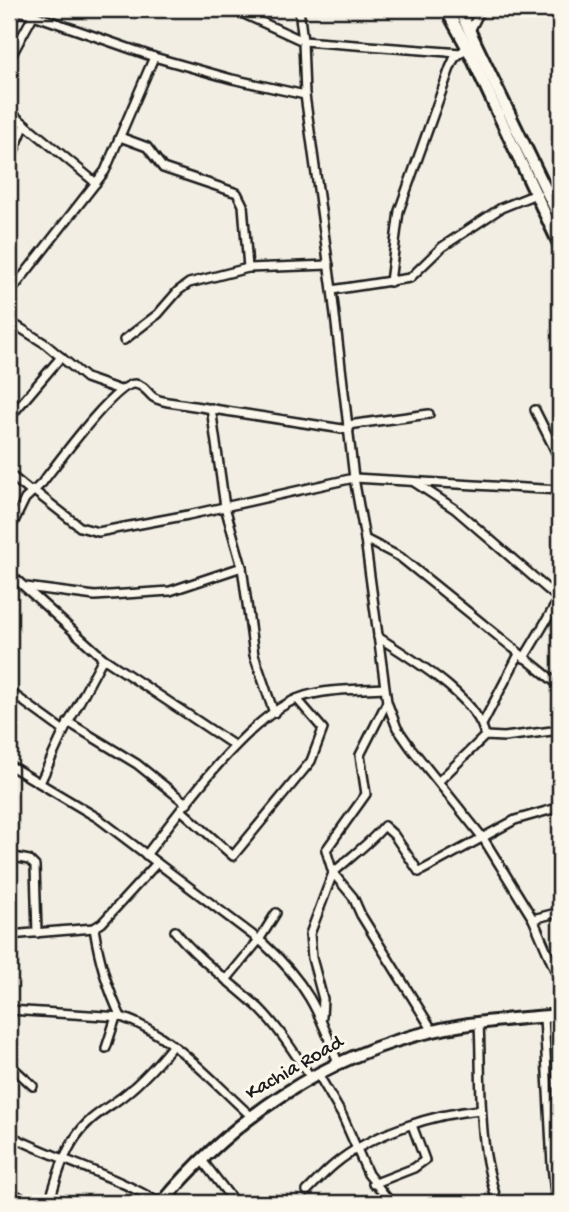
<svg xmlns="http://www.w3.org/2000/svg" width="569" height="1212" font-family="'Gochi Hand',sans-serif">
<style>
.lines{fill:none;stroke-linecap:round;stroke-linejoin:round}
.minor-casing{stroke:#1c1c1c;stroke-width:12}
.trunk-casing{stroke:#1c1c1c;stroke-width:16}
.minor{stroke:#fbf7ec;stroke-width:7}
.trunk{stroke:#fbf7ec;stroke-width:10}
.labels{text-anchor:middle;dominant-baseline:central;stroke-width:6;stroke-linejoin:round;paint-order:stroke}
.street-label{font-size:21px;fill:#1c1c1c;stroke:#fbf7ec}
</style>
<rect width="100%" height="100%" fill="#f2eee4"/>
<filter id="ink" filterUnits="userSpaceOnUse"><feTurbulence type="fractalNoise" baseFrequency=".0143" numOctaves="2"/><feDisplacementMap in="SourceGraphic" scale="14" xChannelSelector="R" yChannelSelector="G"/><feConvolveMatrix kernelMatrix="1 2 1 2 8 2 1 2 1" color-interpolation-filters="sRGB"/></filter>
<g filter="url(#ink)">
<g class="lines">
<!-- minor casing -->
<g class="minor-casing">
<g id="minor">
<polyline points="233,9 303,41 461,53"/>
<polyline points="299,9 303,41 305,95 332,290 354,478 365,539 387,702 397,728 411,748 483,838 533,919 560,982"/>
<polyline points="9,10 28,13 154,57 232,79 305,95"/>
<polyline points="470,31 481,9"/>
<polyline points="9,60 33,16"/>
<polyline points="9,111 96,183"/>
<polyline points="120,137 147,147 163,168 237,193 243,205 248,268"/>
<polyline points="9,163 25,124"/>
<polyline points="390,282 399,211 450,68 454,59 467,47"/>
<polyline points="332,290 410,278 442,247 501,208 536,194"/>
<polyline points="9,294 105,171 154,57"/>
<polyline points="9,321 44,343 86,378 120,390"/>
<polyline points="124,340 158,314 178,291 189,283 248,268 329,265"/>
<polyline points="211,408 225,507 242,567 254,655 274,713"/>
<polyline points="535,410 560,460"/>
<polyline points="9,418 61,357"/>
<polyline points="348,425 429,414"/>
<polyline points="9,474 31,492"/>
<polyline points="414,482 455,509 560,600"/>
<polyline points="33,490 80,527 98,532 188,515 354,478 560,490"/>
<path d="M9,532L25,499L42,483C56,465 116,382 135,384C144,385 147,392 153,397C157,400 163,401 168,402L349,430"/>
<polyline points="365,539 400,557 560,686"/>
<polyline points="9,573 103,658 235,746"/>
<polyline points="26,587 95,596 170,591 242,567"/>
<polyline points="554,594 560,584"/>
<path d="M378,637C410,658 479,698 485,736"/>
<polyline points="524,658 559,599"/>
<polyline points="9,691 64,731"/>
<polyline points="68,722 137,764 187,804"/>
<polyline points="483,723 519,654"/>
<path d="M9,765L98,818L263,943C305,981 319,1010 338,1063"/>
<polyline points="439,781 485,736 504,737 560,730"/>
<polyline points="40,783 64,731 103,658"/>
<polyline points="181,810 233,856 311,761 323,729 297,699"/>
<path d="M146,855C181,810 246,718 299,698C326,688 356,690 384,688"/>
<polyline points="9,856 29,860 35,866 37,933"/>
<polyline points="533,919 560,912"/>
<path d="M94,928C99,960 107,988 121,1017"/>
<path d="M175,931C199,961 231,982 259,1008C279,1028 295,1054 311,1078"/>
<polyline points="9,935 94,928 102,923 157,863"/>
<polyline points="226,980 259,940 276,913"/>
<path d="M9,1010L121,1017C172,1033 212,1081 251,1116"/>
<polyline points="322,1017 323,999 312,958 310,934 333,873 326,850 366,794 360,755 387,702"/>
<polyline points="544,1017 552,1165 556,1203"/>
<path d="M479,1022C481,1065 479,1107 485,1149C487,1167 493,1186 497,1203"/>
<path d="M433,1031L361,915L353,897L333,873C350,857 369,844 384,826L394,835L419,872L515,820L560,807"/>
<polyline points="106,1048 116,1017"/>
<polyline points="9,1064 33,1086"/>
<polyline points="318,1074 342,1115 368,1174 391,1203"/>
<path d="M9,1135C58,1160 112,1174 160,1203"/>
<polyline points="201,1159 235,1203"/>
<polyline points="373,1184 414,1168 425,1160 412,1125"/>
<polyline points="9,1191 30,1203"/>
<path d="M307,1191C316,1182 325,1172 335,1164C371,1134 435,1113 481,1110"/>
<path d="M49,1203C56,1181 62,1157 75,1138C86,1121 99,1113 115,1102C137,1087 156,1066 173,1045"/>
</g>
</g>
<!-- trunk casing -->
<g class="trunk-casing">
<g id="trunk">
<polyline points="446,9 467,47 560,246"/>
<polyline points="459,9 560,219"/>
<path d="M162,1203C232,1119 325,1055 433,1031C474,1021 518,1019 560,1015"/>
</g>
</g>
<!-- minor -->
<use href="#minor" class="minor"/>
<!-- trunk -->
<use href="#trunk" class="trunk"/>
</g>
</g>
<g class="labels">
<!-- street labels -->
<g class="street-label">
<text transform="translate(295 1069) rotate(-30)">Kachia Road</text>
</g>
</g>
<!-- margin -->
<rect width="569" height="1212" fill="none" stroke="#fbf7ec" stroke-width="35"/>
<rect x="18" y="18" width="534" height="1177" fill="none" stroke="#1c1c1c" stroke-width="2.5" filter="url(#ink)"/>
</svg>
